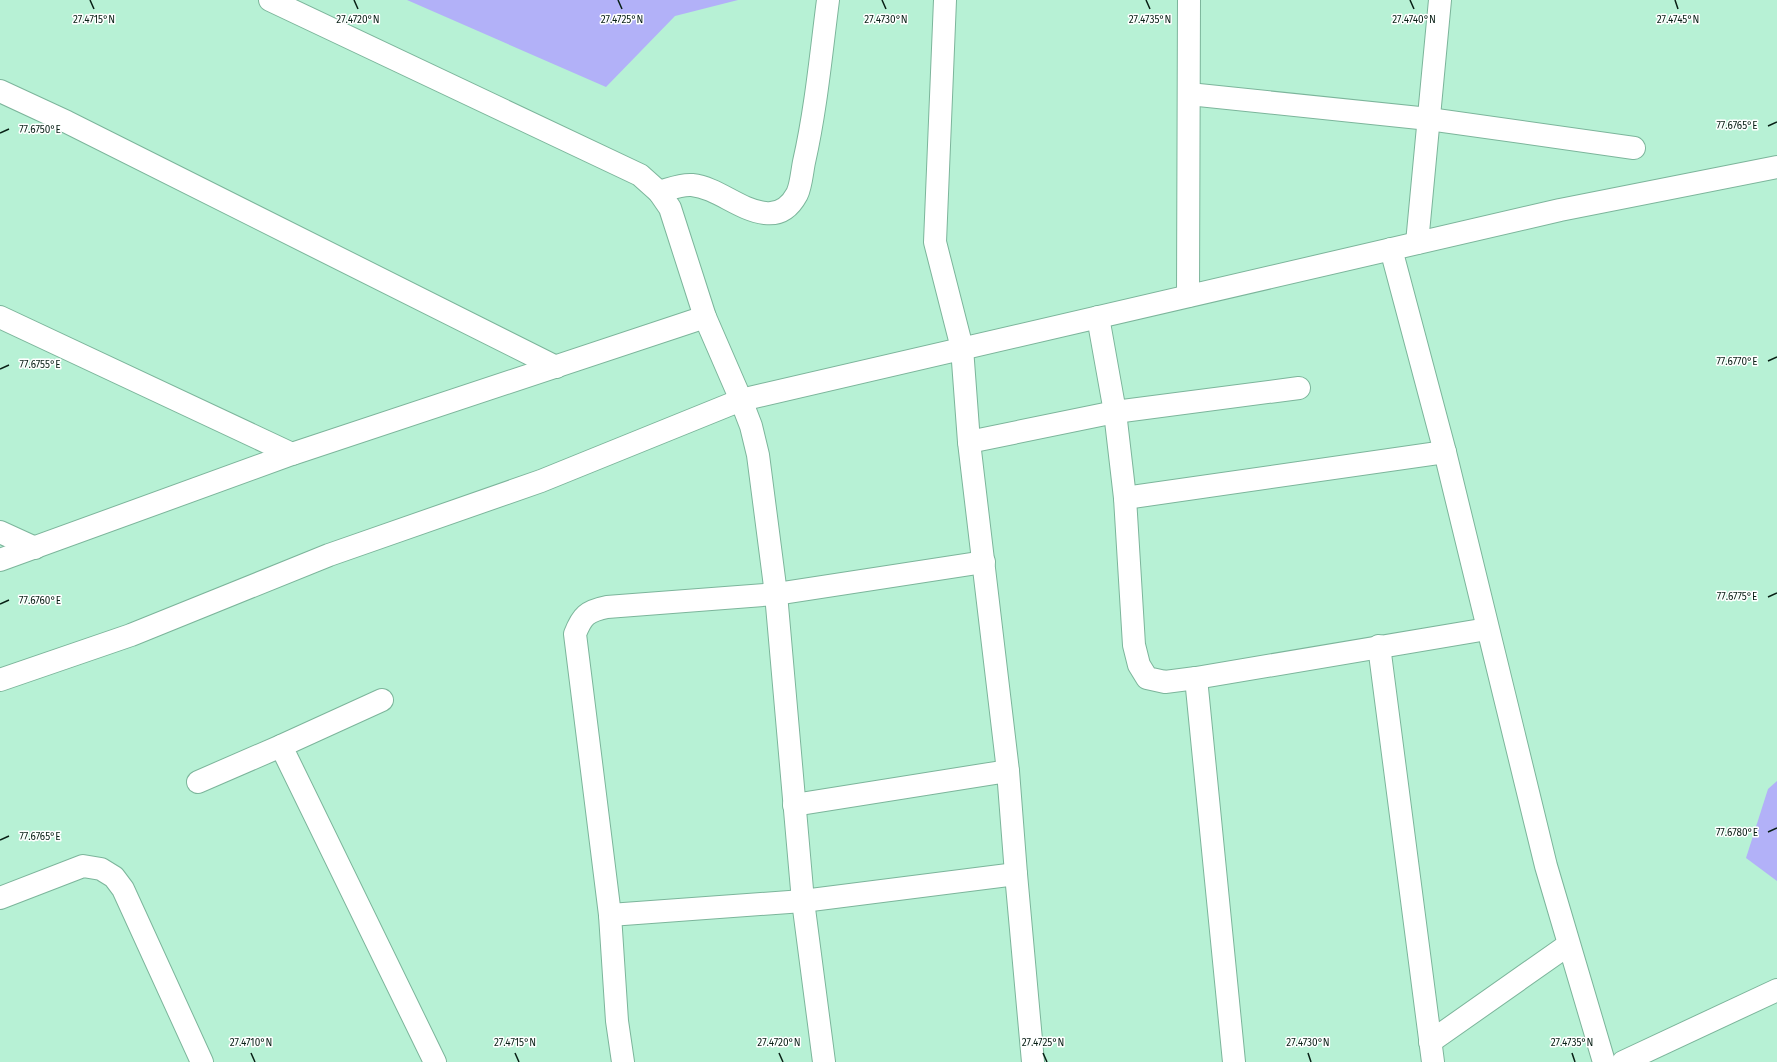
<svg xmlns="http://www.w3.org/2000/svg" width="1777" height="1062" font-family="'Fira Sans',sans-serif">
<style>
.water{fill:#b2b1f8}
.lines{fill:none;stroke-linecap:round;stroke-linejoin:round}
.minor-casing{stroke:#7cb59b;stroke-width:24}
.minor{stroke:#fff;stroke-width:22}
.ticks{fill:none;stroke:#081f15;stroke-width:1.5}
.ticks-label{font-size:10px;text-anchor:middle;fill:#081f15;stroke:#fff;stroke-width:3;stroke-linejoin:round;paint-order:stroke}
</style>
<rect width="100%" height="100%" fill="#b7f1d5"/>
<!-- water -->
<g class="water">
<polygon points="407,0 738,0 675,16 606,87"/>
<polygon points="1777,781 1777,881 1746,858 1768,789"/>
</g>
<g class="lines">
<!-- minor casing -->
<g class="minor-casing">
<g id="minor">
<polyline points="270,0 640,175 659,192 670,208 705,317 741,400 751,426 758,455 776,594 803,901 824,1062"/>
<polyline points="945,0 935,242 962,348 969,442 1008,771 1016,874 1033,1062"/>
<polyline points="0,91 67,122 556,367"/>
<polyline points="1189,94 1429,119 1634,148"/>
<path d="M659,192C670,189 681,184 692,185C718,188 739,210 765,213C780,215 790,207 797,194C801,186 802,172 804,162C816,109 821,54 828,0"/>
<polyline points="1417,243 1440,0"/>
<polyline points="1391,249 1445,452 1546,866 1604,1062"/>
<polyline points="1188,296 1189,0"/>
<polyline points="0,317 292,454"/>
<polyline points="1098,317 1115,412 1125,498 1134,645 1139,665 1147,678 1165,682 1196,678 1487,629"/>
<polyline points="969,442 1115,412 1299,388"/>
<polyline points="1125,498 1445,452"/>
<polyline points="0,532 35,548"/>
<polyline points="0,560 292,454 705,317"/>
<polyline points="1379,646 1433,1062"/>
<polyline points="1196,678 1234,1062"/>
<polyline points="0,680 131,635 329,555 541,481 741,400 1560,210 1777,167"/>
<polyline points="382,700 281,746 435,1062"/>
<polyline points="198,782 281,746"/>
<polyline points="794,805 1008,771"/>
<polyline points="0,898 83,866 101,869 114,877 123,889 202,1062"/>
<polyline points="610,915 803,901 1016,874"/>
<polyline points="1430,1042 1568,945"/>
<path d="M623,1062L617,1021L610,915L575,634C582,616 587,611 607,607L776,594L984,562"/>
<polyline points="1623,1062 1777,990"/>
</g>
</g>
<!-- minor -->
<use href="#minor" class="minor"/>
</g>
<!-- ticks -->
<path class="ticks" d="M90,0L94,9M354,0L358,9M618,0L622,9M882,0L886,9M1146,0L1150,9M1410,0L1414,9M1675,0L1678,9M1768,126L1777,122M0,133L9,129M1768,361L1777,357M0,369L9,365M1768,597L1777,593M0,604L9,600M1768,832L1777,828M0,840L9,836M251,1053L255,1062M515,1053L519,1062M779,1053L783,1062M1043,1053L1047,1062M1308,1053L1311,1062M1572,1053L1575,1062"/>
<g class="ticks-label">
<text x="94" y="23">27.4715°N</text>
<text x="358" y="23">27.4720°N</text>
<text x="622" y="23">27.4725°N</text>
<text x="886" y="23">27.4730°N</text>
<text x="1150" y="23">27.4735°N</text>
<text x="1414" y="23">27.4740°N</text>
<text x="1678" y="23">27.4745°N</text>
<text x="1737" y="129">77.6765°E</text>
<text x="40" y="133">77.6750°E</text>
<text x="1737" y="365">77.6770°E</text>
<text x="40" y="368">77.6755°E</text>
<text x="1737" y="600">77.6775°E</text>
<text x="40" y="604">77.6760°E</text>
<text x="1737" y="836">77.6780°E</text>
<text x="40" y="840">77.6765°E</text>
<text x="251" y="1046">27.4710°N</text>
<text x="515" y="1046">27.4715°N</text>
<text x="779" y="1046">27.4720°N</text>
<text x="1043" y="1046">27.4725°N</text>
<text x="1308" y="1046">27.4730°N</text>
<text x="1572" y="1046">27.4735°N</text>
</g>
</svg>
